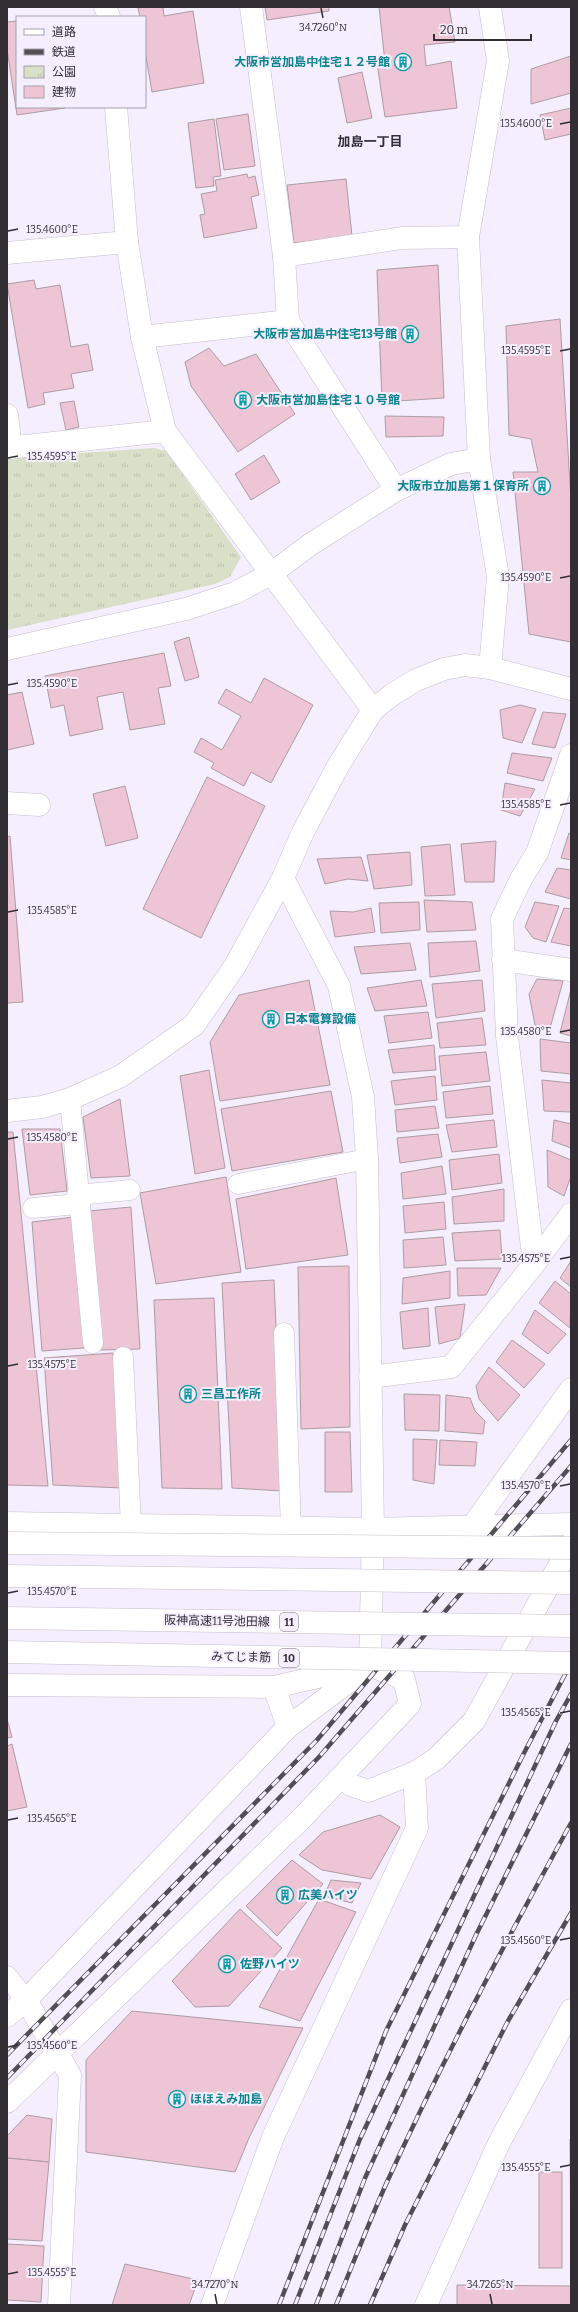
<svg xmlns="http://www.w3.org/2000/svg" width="578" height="2312" font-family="Bitter,'Noto Sans JP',serif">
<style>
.park{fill:url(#park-tufts)}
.building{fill:#eec5d5;stroke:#ad9ca2}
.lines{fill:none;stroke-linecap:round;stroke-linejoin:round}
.service-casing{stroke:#c4becd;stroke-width:21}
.minor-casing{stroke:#c4becd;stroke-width:23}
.service{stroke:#fff;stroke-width:20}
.minor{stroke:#fff;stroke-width:22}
.rail-casing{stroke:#524e56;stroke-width:4.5}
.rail{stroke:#f4eefe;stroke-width:3;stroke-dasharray:9;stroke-linecap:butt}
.primary-bridge-casing{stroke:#c4becd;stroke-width:23;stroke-linecap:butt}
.motorway-bridge-casing{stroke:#c4becd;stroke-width:23;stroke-linecap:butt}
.primary-bridge{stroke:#fff;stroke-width:22}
.motorway-bridge{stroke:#fff;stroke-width:22}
.ticks{fill:none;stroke:#312e34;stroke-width:1.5}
.labels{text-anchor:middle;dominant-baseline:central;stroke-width:4;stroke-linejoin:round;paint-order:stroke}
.shield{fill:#f4eefe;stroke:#6c6871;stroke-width:1}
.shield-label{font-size:11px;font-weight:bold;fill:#312e34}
.culture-label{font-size:12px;font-weight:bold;fill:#0d838f;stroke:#f4eefe;text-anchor:start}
.street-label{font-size:12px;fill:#312e34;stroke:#f4eefe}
.neighbourhood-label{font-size:13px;font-weight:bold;fill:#312c38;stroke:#f4eefe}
.ticks-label{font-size:10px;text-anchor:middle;fill:#312e34;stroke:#f4eefe;stroke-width:4;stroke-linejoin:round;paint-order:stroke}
</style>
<defs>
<pattern id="park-tufts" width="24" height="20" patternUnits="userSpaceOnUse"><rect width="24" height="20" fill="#d9e0c7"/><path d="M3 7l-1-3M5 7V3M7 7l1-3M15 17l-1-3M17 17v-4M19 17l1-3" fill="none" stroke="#bbc0ac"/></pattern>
</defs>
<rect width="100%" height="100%" fill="#f4eefe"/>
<!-- park -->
<polygon class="park" points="154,448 166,451 241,557 230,577 215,584 7,630 7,458"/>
<!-- building -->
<g class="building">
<polygon points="146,7 163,7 164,16 193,11 204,83 152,92 145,51 145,17 140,17 138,8"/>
<polygon points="265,7 329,7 329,11 267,20"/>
<polygon points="379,7 449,7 455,42 424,45 426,66 451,61 457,108 385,117 377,63 385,62"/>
<polygon points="17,21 17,107 65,108 17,115 7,49 7,22"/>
<polygon points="571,56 571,93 531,104 531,69"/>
<polygon points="362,72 372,118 347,123 338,78"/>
<polygon points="571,108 571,134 545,140 540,115"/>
<polygon points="248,114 255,166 224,170 216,119"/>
<polygon points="214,119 221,176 213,177 214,186 196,188 188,123"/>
<polygon points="247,174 248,178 255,176 259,195 251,197 257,228 204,238 200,215 205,214 201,194 217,191 215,180"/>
<polygon points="346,179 352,236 294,243 287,185"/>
<polygon points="438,265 444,398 382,402 377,270"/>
<polygon points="34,280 36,289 60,285 71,347 88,344 93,370 71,374 74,388 43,393 45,404 28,408 7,284"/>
<polygon points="560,319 571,500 571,642 529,634 513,472 538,472 531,439 509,435 506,326"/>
<polygon points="209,348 224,366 256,354 295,414 238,452 191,386 185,362"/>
<polygon points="74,401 79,427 66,430 60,403"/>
<polygon points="385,416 444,417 443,436 386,437"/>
<polygon points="264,455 280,482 251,500 235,474"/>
<polygon points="189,637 199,677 185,681 174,642"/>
<polygon points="164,653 171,686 158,688 165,724 130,730 123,692 97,697 103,729 70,736 64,705 51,708 45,676"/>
<polygon points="264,678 313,705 271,783 251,772 244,786 211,768 214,763 194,752 201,738 222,750 241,716 218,703 226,689 251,703"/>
<polygon points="22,692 34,744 7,750 7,695"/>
<polygon points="520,705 536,709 522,743 503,738 500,710"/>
<polygon points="543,712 566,714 555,748 532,744"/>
<polygon points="512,753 552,758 543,781 507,773"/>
<polygon points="207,777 265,806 201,938 143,909"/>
<polygon points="505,783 535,789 520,816 501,810"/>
<polygon points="125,786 138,838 106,846 93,794"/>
<polygon points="569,833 571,834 571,860 561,858"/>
<polygon points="10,836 23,1002 7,1003 7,837"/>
<polygon points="496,841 494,882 465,882 461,844"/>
<polygon points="450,844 455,895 425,896 421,847"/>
<polygon points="410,852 412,885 374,889 367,855"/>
<polygon points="361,857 368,881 348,879 325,884 317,859"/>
<polygon points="557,868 571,870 571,899 545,892"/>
<polygon points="424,900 472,902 476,930 427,932"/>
<polygon points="419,902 420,930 381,933 379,903"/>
<polygon points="535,902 559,906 546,942 533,938 525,927"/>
<polygon points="371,908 375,932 335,937 330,911 353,912"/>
<polygon points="564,908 571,909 571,946 551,942"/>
<polygon points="476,941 480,971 430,977 428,943"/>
<polygon points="410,943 416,970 361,974 354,947"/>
<polygon points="537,979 563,981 549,1032 535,1025 529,994"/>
<polygon points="309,980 330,1085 220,1101 210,1042 239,995"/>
<polygon points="421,980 427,1006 375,1011 367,988"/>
<polygon points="482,980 485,1011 436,1018 432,984"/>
<polygon points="571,989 571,1036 560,1033"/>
<polygon points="428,1012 432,1038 389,1043 384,1016"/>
<polygon points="482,1018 486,1045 440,1048 437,1023"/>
<polygon points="540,1039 571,1043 571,1074 541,1071"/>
<polygon points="434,1045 436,1070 393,1073 388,1050"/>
<polygon points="486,1052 490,1081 442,1086 439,1056"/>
<polygon points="209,1070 225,1168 195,1174 180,1076"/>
<polygon points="435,1076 437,1100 395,1105 391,1081"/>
<polygon points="542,1080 571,1083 571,1112 544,1111"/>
<polygon points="490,1086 493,1114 446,1118 443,1092"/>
<polygon points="331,1091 343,1152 232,1171 221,1109"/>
<polygon points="120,1099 130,1176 91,1178 83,1117"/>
<polygon points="435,1106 439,1128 397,1132 395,1110"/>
<polygon points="494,1120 497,1147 452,1152 446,1125"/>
<polygon points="554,1120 571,1124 571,1148 552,1141"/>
<polygon points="22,1129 60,1129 67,1191 30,1195"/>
<polygon points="7,1132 13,1132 48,1486 7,1485"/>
<polygon points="438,1134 442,1157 400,1163 397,1138"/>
<polygon points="547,1150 571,1160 571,1176 564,1196 548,1187"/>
<polygon points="499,1154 502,1183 452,1190 449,1160"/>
<polygon points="442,1166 446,1194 403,1199 401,1173"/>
<polygon points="226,1177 241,1272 156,1284 140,1193"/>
<polygon points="336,1178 348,1255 246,1269 236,1199"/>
<polygon points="504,1189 504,1221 454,1224 452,1197"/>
<polygon points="444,1202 446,1229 405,1233 403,1206"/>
<polygon points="131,1207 140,1349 100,1350 89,1211"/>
<polygon points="74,1217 84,1348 42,1351 32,1222"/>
<polygon points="500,1230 502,1259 455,1261 452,1233"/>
<polygon points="443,1237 446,1265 404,1268 403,1240"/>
<polygon points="571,1261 571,1287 560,1278"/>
<polygon points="349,1266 350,1427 301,1429 298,1267"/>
<polygon points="457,1268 501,1268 486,1295 458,1296"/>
<polygon points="450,1271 450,1298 402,1304 403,1278"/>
<polygon points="274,1280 283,1491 232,1488 222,1283"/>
<polygon points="555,1281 571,1294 570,1328 539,1303"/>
<polygon points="214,1298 222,1489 162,1488 154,1300"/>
<polygon points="465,1304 460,1338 439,1344 435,1307"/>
<polygon points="428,1308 430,1346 403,1349 400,1312"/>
<polygon points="535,1310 566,1334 548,1354 522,1334"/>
<polygon points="512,1340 545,1364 524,1388 496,1362"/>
<polygon points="113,1353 121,1488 53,1485 44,1358"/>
<polygon points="489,1367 520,1395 498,1421 479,1399 476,1386"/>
<polygon points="404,1394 440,1395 439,1431 405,1430"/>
<polygon points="446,1395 470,1398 475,1411 485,1421 483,1434 445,1431"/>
<polygon points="325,1432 350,1432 352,1492 325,1492"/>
<polygon points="413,1439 437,1440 434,1484 413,1480"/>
<polygon points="440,1440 477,1442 475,1466 439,1465"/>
<polygon points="7,1719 12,1737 7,1738"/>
<polygon points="12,1744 27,1807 7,1811 7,1746"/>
<polygon points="380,1815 400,1827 371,1879 322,1870 299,1855 323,1832"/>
<polygon points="292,1860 323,1884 277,1936 246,1906"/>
<polygon points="331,1880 361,1883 352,1903 324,1896"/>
<polygon points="319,1899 356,1912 300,2021 259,2007"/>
<polygon points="240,1909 282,1948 229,2006 195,2007 172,1981"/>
<polygon points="132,2011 303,2028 249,2138 235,2172 86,2152 86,2060"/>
<polygon points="27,2115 52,2119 49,2162 7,2158 7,2136"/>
<polygon points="571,2138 571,2277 570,2139"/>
<polygon points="7,2158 49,2162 42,2241 7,2239"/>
<rect x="539" y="2172" width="23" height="96"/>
<polygon points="7,2244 44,2246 41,2302 7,2300"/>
<polygon points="125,2264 198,2280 189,2305 112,2305"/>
<polygon points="457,2285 571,2286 571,2305 457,2305"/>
</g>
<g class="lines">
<!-- service casing -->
<g class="service-casing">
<g id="service">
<polyline points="70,1099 93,1343"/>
<polyline points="238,1184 367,1159"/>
<polyline points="77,1195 130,1190"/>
<polyline points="33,1208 78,1204"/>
<polyline points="284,1333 291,1529"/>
<polyline points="123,1357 131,1526"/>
<polyline points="7,1976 26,2000"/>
</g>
</g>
<!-- minor casing -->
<g class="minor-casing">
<g id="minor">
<polyline points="105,7 109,17"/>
<polyline points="251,7 284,256 288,321 396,490"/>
<polyline points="490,7 498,61 468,237 479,459 498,577 490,668"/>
<polyline points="116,107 127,242 142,337 165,431 373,710"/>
<polyline points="7,253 127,242"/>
<polyline points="284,256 402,238 468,237"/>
<polyline points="142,337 288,321"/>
<polyline points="7,415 11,448"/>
<polyline points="7,448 165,431"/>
<polyline points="7,649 186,609 235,593 272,573 311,544 396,490 451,464 479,459"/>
<polyline points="7,803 39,805"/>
<polyline points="283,878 339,986 363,1097 367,1159 373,1529 370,1665"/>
<polyline points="503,960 571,970"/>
<polyline points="7,1111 42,1107 70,1099 121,1076 194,1025 235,966 283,878 303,832 338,766 373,710 393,694 416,680 444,669 465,665 490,668 571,689"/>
<polyline points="534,1264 571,1214"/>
<polyline points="370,1377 451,1367 534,1264 507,1036 502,919 521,879 537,853 571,755"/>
<polyline points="7,1523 373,1529 571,1524"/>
<polyline points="471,1528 571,1389"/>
<polyline points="7,1685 274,1687 370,1665 404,1679 410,1704 303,1817 7,2102"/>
<polyline points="274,1687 288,1727"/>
<polyline points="342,1777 351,1785 368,1791 414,1773 436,1759 474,1721 571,1544"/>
<polyline points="26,2000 70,2075 59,2305"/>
<polyline points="7,2016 26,2000 288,1727 364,1670"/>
<polyline points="212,2305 273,2137 417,1828 414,1773"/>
<polyline points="426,2305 499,2143 571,2010"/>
</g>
</g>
<!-- service -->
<use href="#service" class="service"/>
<!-- minor -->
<use href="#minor" class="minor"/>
<!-- rail casing -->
<g class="rail-casing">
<g id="rail">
<polyline points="7,2055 317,1740 571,1440"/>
<polyline points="7,2078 319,1757 571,1466"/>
<polyline points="279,2305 386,2031 523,1755 571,1663"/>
<polyline points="295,2305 360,2139 556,1721 571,1694"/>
<polyline points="316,2305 365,2178 476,1935 571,1744"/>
<path d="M336,2305C353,2264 369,2222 387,2182C443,2059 506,1941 571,1823"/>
<polyline points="370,2305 405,2225 508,2021 571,1913"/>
</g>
</g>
<!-- rail -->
<use href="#rail" class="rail"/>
<!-- primary-bridge casing -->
<g class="primary-bridge-casing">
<g id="primary-bridge">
<polyline points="7,1543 571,1548"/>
<polyline points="7,1652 571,1663"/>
</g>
</g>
<!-- motorway-bridge casing -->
<g class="motorway-bridge-casing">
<g id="motorway-bridge">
<polyline points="7,1576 571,1583"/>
<polyline points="7,1618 571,1626"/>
</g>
</g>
<!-- primary-bridge -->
<use href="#primary-bridge" class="primary-bridge"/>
<!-- motorway-bridge -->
<use href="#motorway-bridge" class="motorway-bridge"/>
</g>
<!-- ticks -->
<path class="ticks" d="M321,8L323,18M560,124L570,122M8,231L18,229M560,351L570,349M8,458L18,456M560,578L570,576M8,685L18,683M560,805L570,803M8,912L18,910M560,1032L570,1030M8,1139L18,1137M560,1259L570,1257M8,1366L18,1364M560,1486L570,1484M8,1593L18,1591M560,1713L570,1711M8,1820L18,1818M560,1940L570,1938M8,2047L18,2045M560,2167L570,2165M8,2274L18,2272M215,2294L217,2304M490,2294L492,2304"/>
<!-- icons -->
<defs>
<g id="building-ring" transform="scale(0.9)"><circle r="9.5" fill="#f4eefe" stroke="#0f9aa8" stroke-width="1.5"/><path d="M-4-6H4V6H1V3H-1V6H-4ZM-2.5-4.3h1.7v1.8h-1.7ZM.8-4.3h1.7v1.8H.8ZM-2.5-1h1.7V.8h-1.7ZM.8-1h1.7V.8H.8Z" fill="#0f9aa8"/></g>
</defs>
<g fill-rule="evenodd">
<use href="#building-ring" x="403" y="62"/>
<use href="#building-ring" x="410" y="334"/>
<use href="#building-ring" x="243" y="400"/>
<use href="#building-ring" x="542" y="486"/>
<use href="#building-ring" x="271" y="1019"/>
<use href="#building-ring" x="188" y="1394"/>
<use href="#building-ring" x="285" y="1895"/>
<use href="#building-ring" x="227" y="1964"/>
<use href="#building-ring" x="177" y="2099"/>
</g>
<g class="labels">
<!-- shield labels -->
<g class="shield">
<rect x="280" y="1613" width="18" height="18" rx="3"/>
<rect x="279" y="1649" width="20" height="18" rx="3"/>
</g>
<g class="shield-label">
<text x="289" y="1622">11</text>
<text x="289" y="1658">10</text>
</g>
<!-- culture labels -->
<g class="culture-label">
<text x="390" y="62" text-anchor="end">大阪市営加島中住宅１２号館</text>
<text x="397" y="334" text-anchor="end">大阪市営加島中住宅13号館</text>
<text x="256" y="400">大阪市営加島住宅１０号館</text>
<text x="529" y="486" text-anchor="end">大阪市立加島第１保育所</text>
<text x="284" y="1019">日本電算設備</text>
<text x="201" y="1394">三昌工作所</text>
<text x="298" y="1895">広美ハイツ</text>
<text x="240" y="1964">佐野ハイツ</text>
<text x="190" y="2099">ほほえみ加島</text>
</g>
<!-- street labels -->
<g class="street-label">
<text transform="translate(217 1621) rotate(1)">阪神高速11号池田線</text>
<text transform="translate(241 1657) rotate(1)">みてじま筋</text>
</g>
<!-- neighbourhood labels -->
<g class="neighbourhood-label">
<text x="370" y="141">加島一丁目</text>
</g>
</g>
<g class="ticks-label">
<text x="323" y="31">34.7260°N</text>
<text x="526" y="127">135.4600°E</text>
<text x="52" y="233">135.4600°E</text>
<text x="526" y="354">135.4595°E</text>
<text x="52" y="460">135.4595°E</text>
<text x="526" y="581">135.4590°E</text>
<text x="52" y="687">135.4590°E</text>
<text x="526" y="808">135.4585°E</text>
<text x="52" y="914">135.4585°E</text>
<text x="526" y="1035">135.4580°E</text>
<text x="52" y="1141">135.4580°E</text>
<text x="526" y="1262">135.4575°E</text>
<text x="52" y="1368">135.4575°E</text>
<text x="526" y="1489">135.4570°E</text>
<text x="52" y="1595">135.4570°E</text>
<text x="526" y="1716">135.4565°E</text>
<text x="52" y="1822">135.4565°E</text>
<text x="526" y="1944">135.4560°E</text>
<text x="52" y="2049">135.4560°E</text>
<text x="526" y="2171">135.4555°E</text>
<text x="52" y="2276">135.4555°E</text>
<text x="215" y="2288">34.7270°N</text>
<text x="490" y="2288">34.7265°N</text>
</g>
<!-- border -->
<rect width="578" height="2312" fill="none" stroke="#312e34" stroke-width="16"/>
<!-- legend -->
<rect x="16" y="16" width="130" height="92" fill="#f4eefe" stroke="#a6a1ad"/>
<rect x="24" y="29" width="20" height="6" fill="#ffffff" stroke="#a6a1ad"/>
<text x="52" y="36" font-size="12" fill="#312e34">道路</text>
<rect x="24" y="49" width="20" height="6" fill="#524e56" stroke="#a6a1ad"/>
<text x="52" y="56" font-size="12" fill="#312e34">鉄道</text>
<rect x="24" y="66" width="20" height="12" fill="url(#park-tufts)" stroke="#a6a1ad"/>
<text x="52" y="76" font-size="12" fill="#312e34">公園</text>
<rect x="24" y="86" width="20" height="12" fill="#eec5d5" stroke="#a6a1ad"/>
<text x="52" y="96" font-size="12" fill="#312e34">建物</text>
<!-- scale -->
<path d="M434 34v6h97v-6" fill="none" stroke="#312e34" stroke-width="2"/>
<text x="440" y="34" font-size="12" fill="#312e34" stroke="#f4eefe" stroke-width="3" paint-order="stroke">20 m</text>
</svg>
